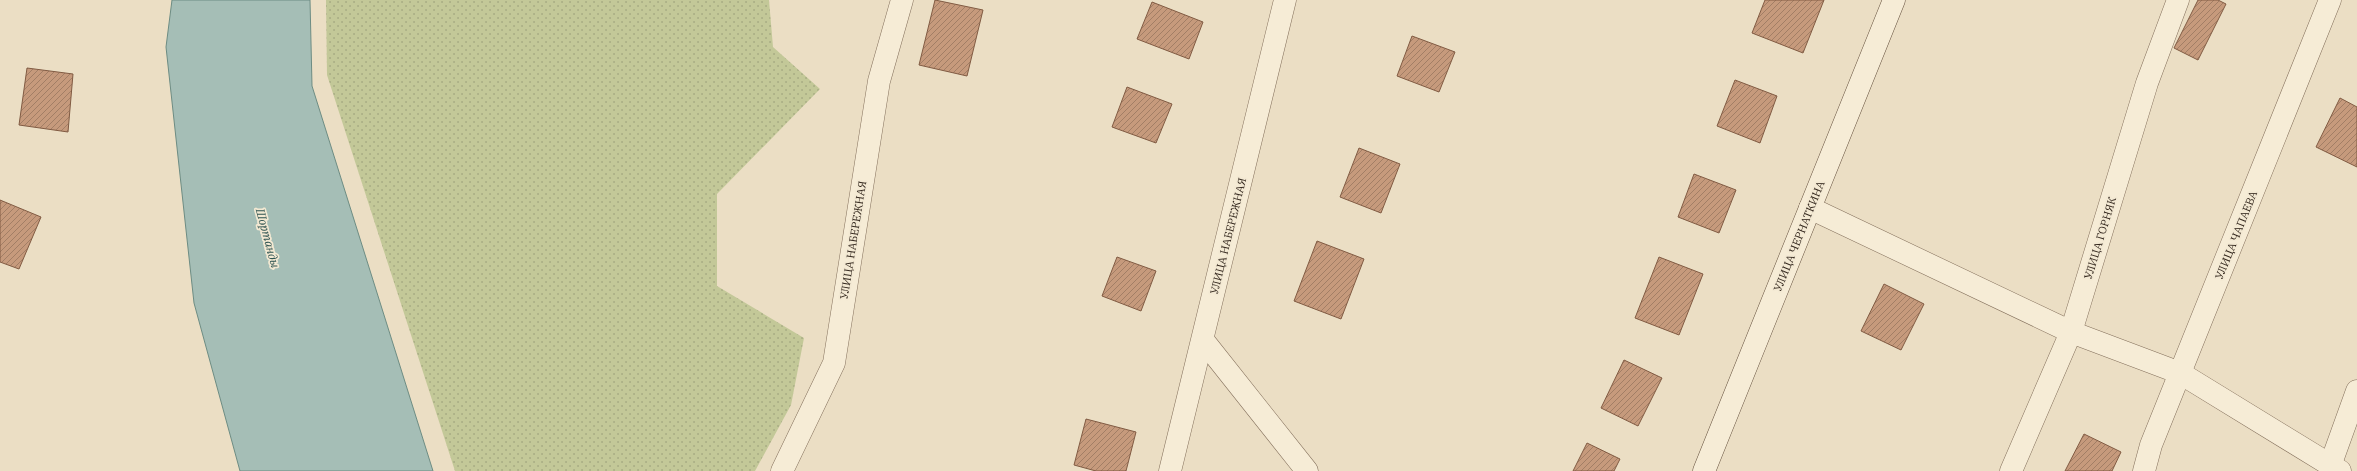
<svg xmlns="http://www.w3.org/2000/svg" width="2357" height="471" font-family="'IBM Plex Serif',serif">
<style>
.grass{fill:url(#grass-dots)}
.water{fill:#a5beb6;stroke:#6d8c83}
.building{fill:url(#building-hatch);stroke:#815b43}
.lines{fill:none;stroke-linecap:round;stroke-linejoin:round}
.street-casing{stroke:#84705c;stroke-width:23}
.secondary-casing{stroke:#66523f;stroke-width:23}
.street{stroke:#f6ecd6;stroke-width:22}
.secondary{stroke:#f6ecd6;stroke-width:22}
.labels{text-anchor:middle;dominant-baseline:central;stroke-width:3.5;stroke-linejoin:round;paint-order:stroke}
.street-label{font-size:11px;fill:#35291f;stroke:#f3e9d3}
.water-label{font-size:12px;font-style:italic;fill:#2f5451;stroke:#f3e9d3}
</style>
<defs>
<pattern id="grass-dots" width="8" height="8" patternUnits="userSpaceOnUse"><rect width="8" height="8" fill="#c3c898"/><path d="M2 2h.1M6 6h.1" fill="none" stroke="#a8ac83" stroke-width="1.8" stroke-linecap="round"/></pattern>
<pattern id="building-hatch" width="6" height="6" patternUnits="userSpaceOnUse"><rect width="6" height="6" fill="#c69a7c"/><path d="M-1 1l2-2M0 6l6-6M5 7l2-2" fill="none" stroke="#a27e65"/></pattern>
</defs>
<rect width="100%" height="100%" fill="#ebdec4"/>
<!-- grass -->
<polygon class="grass" points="326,0 769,0 773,47 820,89 717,194 717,286 804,338 791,405 755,471 455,471 327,75"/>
<!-- water -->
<polygon class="water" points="172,0 310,0 312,86 433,471 240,471 194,303 166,47"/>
<!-- building -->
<g class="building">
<polygon points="935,0 983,10 967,76 919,65"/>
<polygon points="1765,0 1824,0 1803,53 1752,33"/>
<polygon points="2198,0 2218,0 2226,4 2198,60 2174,48"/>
<polygon points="1152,2 1203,22 1189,59 1137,39"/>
<polygon points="1412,36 1455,52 1439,92 1397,76"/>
<polygon points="27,68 73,74 68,132 19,125"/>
<polygon points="1735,80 1777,96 1760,143 1717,126"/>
<polygon points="1127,87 1172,104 1156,143 1112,127"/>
<polygon points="2340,98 2357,107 2357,167 2316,147"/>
<polygon points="1359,148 1400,164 1381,213 1340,197"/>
<polygon points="1694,174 1736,190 1719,233 1678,217"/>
<polygon points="0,200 41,217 19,269 0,262"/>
<polygon points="1317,241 1364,259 1341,319 1294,301"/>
<polygon points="1117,257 1156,271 1141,311 1102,296"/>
<polygon points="1659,257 1703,274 1679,335 1635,318"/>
<polygon points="1884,284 1924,304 1901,350 1861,331"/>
<polygon points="1624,360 1662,378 1638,426 1601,408"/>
<polygon points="1086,419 1136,432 1126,471 1096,471 1074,465"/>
<polygon points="2084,434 2121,452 2112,471 2065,471"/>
<polygon points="1587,443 1620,459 1614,471 1573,471"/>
</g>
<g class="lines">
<!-- street casing -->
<g class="street-casing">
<g id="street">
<polyline points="1810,208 2071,332 2180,373 2340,471"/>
<polyline points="1203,340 1307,471"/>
<polyline points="2330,466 2357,391"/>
<polyline points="782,471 834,363 879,81 902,0"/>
<polyline points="1170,471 1285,0"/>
<polyline points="2011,471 2071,332 2147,83 2178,0"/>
<polyline points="2144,471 2151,445 2330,0"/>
</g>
</g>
<!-- secondary casing -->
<g class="secondary-casing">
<polyline id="secondary" points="1704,471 1894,0"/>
</g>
<!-- street -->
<use href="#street" class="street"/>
<!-- secondary -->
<use href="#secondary" class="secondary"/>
</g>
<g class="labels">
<!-- street labels -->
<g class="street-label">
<text transform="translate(2236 235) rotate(-68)">УЛИЦА ЧАПАЕВА</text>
<text transform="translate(1228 236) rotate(-76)">УЛИЦА НАБЕРЕЖНАЯ</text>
<text transform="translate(1799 236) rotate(-68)">УЛИЦА ЧЕРНАТКИНА</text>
<text transform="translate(2100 238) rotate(-73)">УЛИЦА ГОРНЯК</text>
<text transform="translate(853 240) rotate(-81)">УЛИЦА НАБЕРЕЖНАЯ</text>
</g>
<!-- water labels -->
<g class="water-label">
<text transform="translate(268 238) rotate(75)">Шортанды</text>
</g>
</g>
</svg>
